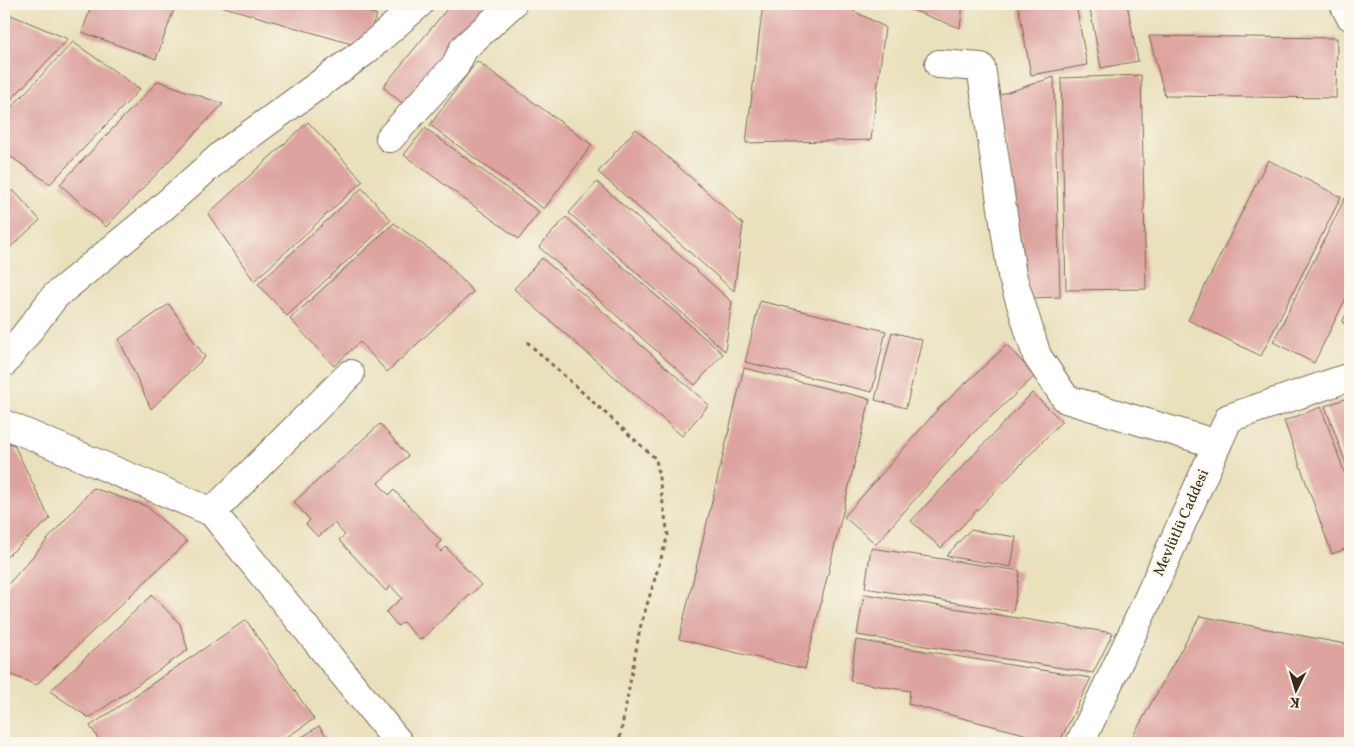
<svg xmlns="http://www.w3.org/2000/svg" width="1354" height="747" font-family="Vollkorn,serif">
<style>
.building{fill:#dda39f}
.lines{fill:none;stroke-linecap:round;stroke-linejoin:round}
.minor-casing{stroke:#786a55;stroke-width:30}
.path{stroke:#786a55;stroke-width:3;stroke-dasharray:4 4;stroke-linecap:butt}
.minor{stroke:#fff;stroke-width:28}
.labels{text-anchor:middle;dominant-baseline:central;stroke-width:4.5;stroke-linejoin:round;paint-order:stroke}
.street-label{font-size:15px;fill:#3b2a1e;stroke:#fbf7ec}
</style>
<rect width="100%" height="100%" fill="#fbf7ec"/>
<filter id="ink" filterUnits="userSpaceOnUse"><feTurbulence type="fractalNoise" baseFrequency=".02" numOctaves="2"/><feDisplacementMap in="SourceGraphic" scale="10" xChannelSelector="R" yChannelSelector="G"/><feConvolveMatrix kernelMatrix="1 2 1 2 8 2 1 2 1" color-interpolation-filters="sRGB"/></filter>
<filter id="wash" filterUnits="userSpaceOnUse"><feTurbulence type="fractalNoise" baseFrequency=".0096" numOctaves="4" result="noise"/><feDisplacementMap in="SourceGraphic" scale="20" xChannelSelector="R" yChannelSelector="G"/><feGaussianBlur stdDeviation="1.12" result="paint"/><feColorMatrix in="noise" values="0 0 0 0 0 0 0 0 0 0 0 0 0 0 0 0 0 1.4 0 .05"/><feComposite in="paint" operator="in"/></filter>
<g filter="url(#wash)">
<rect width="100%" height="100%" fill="#e9e0bc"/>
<g id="blocks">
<!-- building -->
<g class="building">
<polygon points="92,4 176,4 156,59 82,32"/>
<polygon points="214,4 345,4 377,15 362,47"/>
<polygon points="361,4 381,4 379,10"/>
<polygon points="451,4 497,4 410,110 383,87"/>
<polygon points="763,4 840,4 885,27 871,140 746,143"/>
<polygon points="896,4 963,4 960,28"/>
<polygon points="1018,4 1076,4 1087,65 1031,75"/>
<polygon points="1089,4 1127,4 1138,61 1101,68"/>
<polygon points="4,12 68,39 4,107"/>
<polygon points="1149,36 1337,38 1336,98 1165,96"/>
<polygon points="73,42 140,89 50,184 4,152 4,115"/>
<polygon points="477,61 592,145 544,209 430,125"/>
<polygon points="1141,75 1146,289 1066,290 1061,78"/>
<polygon points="1054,77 1060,297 1030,298 999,95"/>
<polygon points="158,81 223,104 106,227 60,184"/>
<polygon points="308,122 363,181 254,281 208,214"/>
<polygon points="425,128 539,212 519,239 404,155"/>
<polygon points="636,129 743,224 734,291 598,172"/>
<polygon points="1268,160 1341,197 1261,356 1188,320"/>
<polygon points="597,182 732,302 725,351 569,213"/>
<polygon points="362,188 391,220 287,316 258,284"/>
<polygon points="13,190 40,220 4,253 4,199"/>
<polygon points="1345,198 1350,201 1350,290 1314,363 1273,342"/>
<polygon points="566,217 723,354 695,385 539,247"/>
<polygon points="394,223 446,262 473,292 387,372 360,342 334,366 290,319"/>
<polygon points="542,258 709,405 682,436 514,289"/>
<polygon points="760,301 886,331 872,392 745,362"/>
<polygon points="169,304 205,357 151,409 119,339"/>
<polygon points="1350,307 1350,326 1342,322"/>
<polygon points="892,332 922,340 906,408 875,400"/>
<polygon points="1007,345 1035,376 969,437 876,544 844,517 939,408"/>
<polygon points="744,368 870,399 805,669 679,639"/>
<polygon points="1032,393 1062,421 941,548 911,521"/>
<polygon points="1350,397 1350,474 1325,406"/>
<polygon points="1321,407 1350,488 1350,547 1332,554 1284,421"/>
<polygon points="380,424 408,456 378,483 389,495 394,490 441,541 436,546 441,552 446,547 481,585 420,640 403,622 398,626 386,612 402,598 391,586 386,591 339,540 345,535 334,523 318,537 306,524 310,520 294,502"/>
<polygon points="4,441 14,445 50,519 4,559"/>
<polygon points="93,488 146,506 187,542 36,685 7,673 4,677 4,589"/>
<polygon points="970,530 1016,537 1011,567 946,556"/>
<polygon points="871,548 1020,571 1013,612 865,588"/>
<polygon points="864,594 1113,633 1093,673 857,635"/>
<polygon points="152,595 180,624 188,650 89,718 50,691"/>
<polygon points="1200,616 1350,645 1350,743 1129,743"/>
<polygon points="246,620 314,719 278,743 101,743 90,726"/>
<polygon points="856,640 1091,678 1059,743 908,704 910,691 850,681"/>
<polygon points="319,726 331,743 293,743"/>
</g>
</g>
</g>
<g filter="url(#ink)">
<use href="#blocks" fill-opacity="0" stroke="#786a55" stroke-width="1"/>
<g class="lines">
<!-- minor casing -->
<g class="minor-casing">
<g id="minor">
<polyline points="1344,4 1350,16"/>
<polyline points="939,64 981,67 1012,275 1037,356 1066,399 1217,444"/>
<polyline points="390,138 455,66 464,48 512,4"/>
<polyline points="4,363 55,296 155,214 223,154 364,52 419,4"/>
<polyline points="4,424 212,512 399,743"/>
<polyline points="212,512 350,374"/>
<polyline points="1080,743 1133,632 1229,418 1350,377"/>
</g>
</g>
<!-- path -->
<polyline class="path" points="527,342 656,459 668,535 640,628 619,743"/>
<!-- minor -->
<use href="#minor" class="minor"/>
</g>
</g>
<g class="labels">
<!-- street labels -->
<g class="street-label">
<text transform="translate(1182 523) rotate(-66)">Mevlütlü Caddesi</text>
</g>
</g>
<!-- margin -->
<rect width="1354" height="747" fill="none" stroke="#fbf7ec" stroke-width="20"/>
<!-- north arrow -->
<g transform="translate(1296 690) rotate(185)" stroke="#fbf7ec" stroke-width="4" paint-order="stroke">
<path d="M0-4L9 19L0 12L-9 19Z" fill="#3b2a1e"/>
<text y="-8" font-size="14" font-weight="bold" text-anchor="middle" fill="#3b2a1e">K</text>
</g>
</svg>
